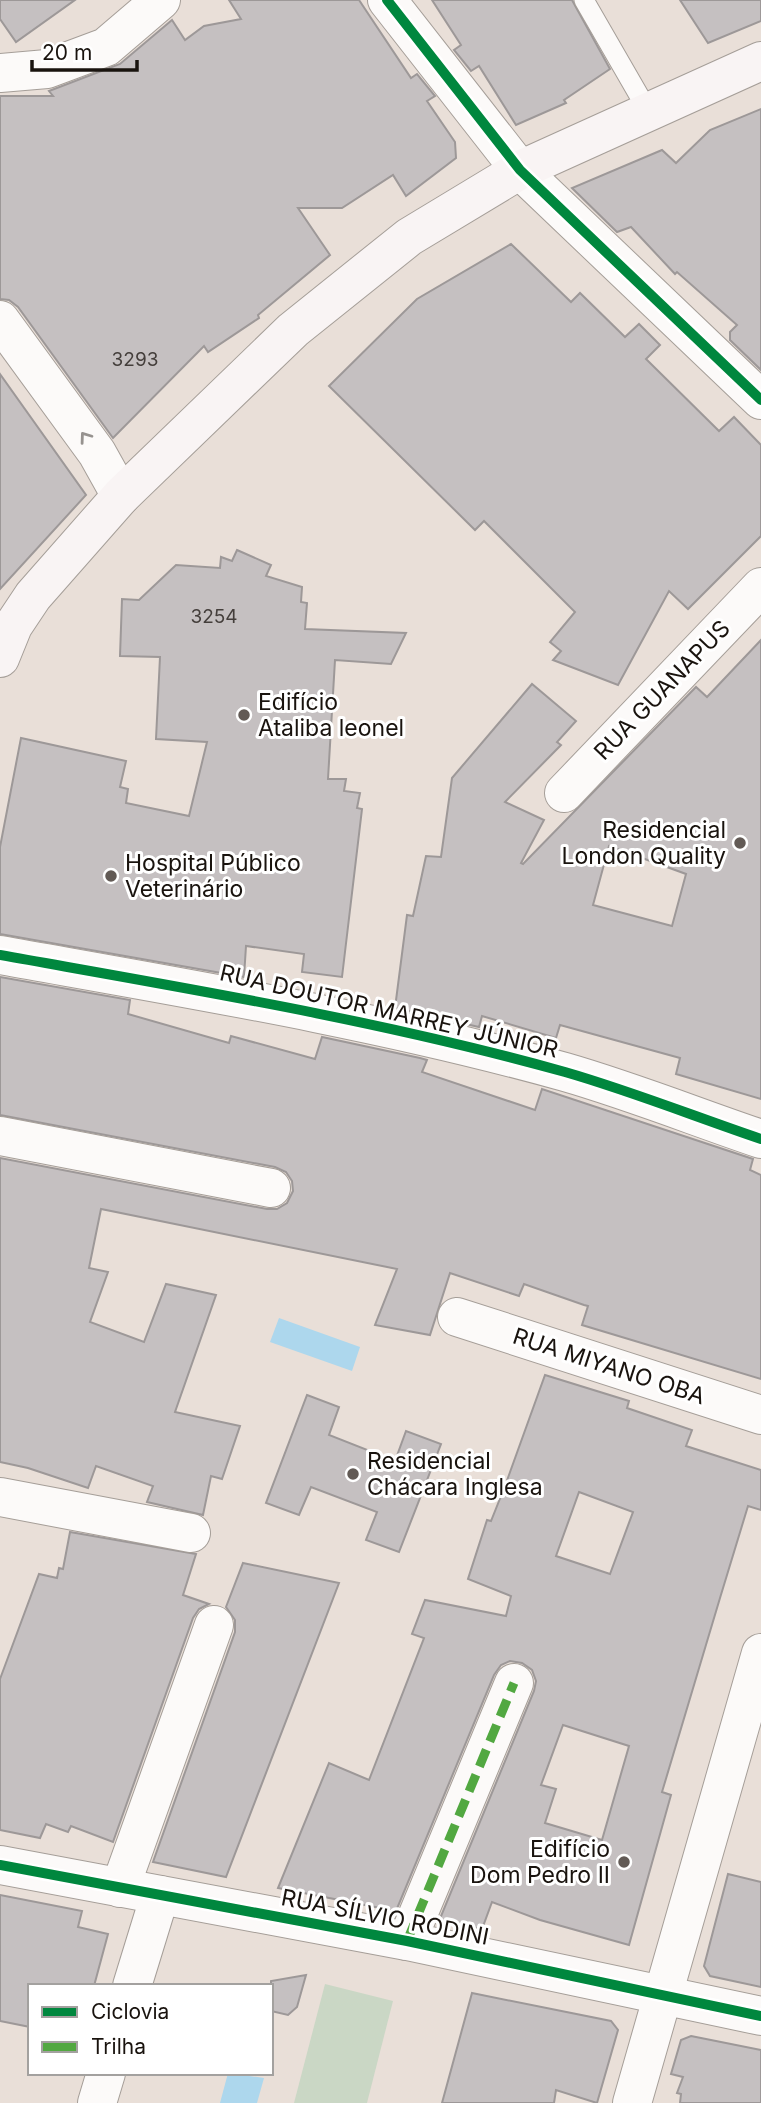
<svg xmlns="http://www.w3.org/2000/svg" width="761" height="2103" font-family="Inter,sans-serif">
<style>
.green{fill:#cad7c5}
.water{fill:#add7ed}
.building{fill:#c5c0c1;stroke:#9d9898;stroke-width:2;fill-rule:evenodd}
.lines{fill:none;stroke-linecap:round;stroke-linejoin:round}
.service-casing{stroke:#a59e98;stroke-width:21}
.minor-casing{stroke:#a59e98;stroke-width:40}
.secondary-casing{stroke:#a59e98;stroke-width:40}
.service{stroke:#fcfaf9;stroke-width:19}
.minor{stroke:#fcfaf9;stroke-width:38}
.secondary{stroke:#f9f4f4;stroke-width:38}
.quiet{stroke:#52a841;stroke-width:9;stroke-dasharray:18 9;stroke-linecap:butt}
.cycleway-casing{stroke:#fff;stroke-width:15}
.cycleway{stroke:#00873e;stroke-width:10}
.oneway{stroke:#96928f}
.poi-dot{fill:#625a55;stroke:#fff;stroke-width:2.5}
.labels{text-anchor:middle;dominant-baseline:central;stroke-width:6;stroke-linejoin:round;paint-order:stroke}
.number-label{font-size:19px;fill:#443e3b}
.street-label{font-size:23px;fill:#19130e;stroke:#fff}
.poi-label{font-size:23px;fill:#19130e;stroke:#fff;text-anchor:start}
</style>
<rect width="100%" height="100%" fill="#e9dfd8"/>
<!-- green -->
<polygon class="green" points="325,1984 393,2001 367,2103 294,2103"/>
<!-- water -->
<g class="water">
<polygon points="279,1318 360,1347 352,1371 270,1342"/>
<polygon points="228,2073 264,2078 257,2103 220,2103"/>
</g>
<!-- building -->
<g class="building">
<polygon points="0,0 75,0 16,42 0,19"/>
<polygon points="229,0 359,0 411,78 417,74 435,96 427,101 455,142 456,158 406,196 393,175 342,208 298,208 330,255 258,315 259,318 208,352 204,346 113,438 18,307 9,300 0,299 0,96 53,96 49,91 120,64 172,20 185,40 204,26 241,19"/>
<polygon points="432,0 572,0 610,69 564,100 566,103 516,125 479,66 471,71 454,50 461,45"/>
<polygon points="680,0 761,0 761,21 708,43"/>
<polygon points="761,109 761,370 730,340 730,332 737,325 677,272 675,274 631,227 617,232 572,188 662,150 676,163 710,130"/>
<polygon points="511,244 571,302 580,293 625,337 639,324 660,345 646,359 719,431 734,417 761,445 761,536 688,609 669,591 618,685 553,660 561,651 550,642 575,612 484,521 475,530 329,386 417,299"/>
<polygon points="0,374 86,495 0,589"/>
<polygon points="237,550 271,565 266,576 302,587 301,602 307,603 305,629 406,633 391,664 335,660 328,779 346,779 344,791 360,793 357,808 362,809 342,977 302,972 304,954 246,946 244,977 0,934 0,847 21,738 126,761 120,787 128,789 126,803 189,816 207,742 156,739 160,657 120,656 122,599 139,600 176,565 220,568 221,557 232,561"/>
<path d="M761,640V1099L676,1074L680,1058L560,1025L556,1038L482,1016L479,1027L395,1008L407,915L413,916L426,856L441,857L452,778L532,684L576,721L557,742L561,745L505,802L544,820L521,863L523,864L696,687L707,697ZM609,846L686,874L672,926L593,905Z"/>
<polygon points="0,977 130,1000 128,1014 229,1043 231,1036 315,1059 322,1037 420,1058 427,1060 422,1072 535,1110 542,1089 753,1159 750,1170 761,1175 761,1379 582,1325 588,1306 584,1305 524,1284 519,1296 450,1273 430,1335 375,1325 397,1269 101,1209 89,1268 108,1272 90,1322 144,1342 166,1284 216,1295 175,1412 240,1426 222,1479 211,1476 203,1515 147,1502 153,1486 96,1466 88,1488 28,1468 0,1462 0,1158 267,1209 277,1209 287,1203 293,1191 292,1181 286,1172 275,1167 0,1115"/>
<path d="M545,1375L629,1401L627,1408L692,1430L686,1446L761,1470V1510L748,1506L720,1598L662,1792L671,1795L629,1945L540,1920L492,1902L482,1929L439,1921L534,1691L536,1681L532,1670L522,1663L510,1661L501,1665L494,1675L396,1911L278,1888L329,1763L369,1780L424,1638L412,1634L425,1600L506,1616L511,1596L468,1579L487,1520L491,1521L505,1486ZM579,1492L633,1512L610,1574L556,1556ZM563,1725L629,1746L602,1840L545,1823L556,1789L541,1785Z"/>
<polygon points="307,1395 339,1407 329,1435 395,1461 406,1431 441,1444 399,1552 366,1540 377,1512 311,1487 299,1515 266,1503"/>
<polygon points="70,1532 196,1554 183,1595 209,1604 199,1609 193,1618 113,1842 71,1826 68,1832 46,1824 40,1838 0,1830 0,1679 39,1574 57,1578 59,1568 63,1569"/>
<polygon points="243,1563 339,1583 226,1877 153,1862 235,1632 235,1620 226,1607"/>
<polygon points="728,1874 761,1882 761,1987 710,1976 704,1966"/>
<polygon points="0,1895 82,1911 78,1927 108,1934 94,1986 30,1986 30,2027 0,2021"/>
<polygon points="306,1975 297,2007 288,2015 271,2011 271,1981"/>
<polygon points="472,1993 611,2021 618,2030 597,2103 556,2090 554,2103 442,2103"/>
<polygon points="691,2036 761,2050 761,2103 680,2103 681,2094 677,2093 683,2077 671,2074 681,2040"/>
</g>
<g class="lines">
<!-- service casing -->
<g class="service-casing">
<polyline id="service" points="584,0 648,111"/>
</g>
<!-- minor casing -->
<g class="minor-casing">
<g id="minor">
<polyline points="387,0 520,170 761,400"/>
<polyline points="0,73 47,69 106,47 161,0"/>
<polyline points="0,320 97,453 121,496"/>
<polyline points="564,793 761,587"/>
<path d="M0,955C190,989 379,1020 565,1072C631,1091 696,1117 761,1139"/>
<polyline points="0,1136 271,1188"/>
<polyline points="457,1317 761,1415"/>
<polyline points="0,1497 191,1533"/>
<polyline points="0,1865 407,1941 761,2016"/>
<polyline points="120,1888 214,1625"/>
<polyline points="407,1941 514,1683"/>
<polyline points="132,1986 160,1895"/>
<polyline points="97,2103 106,2073"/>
<polyline points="632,2103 761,1653"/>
</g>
</g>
<!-- secondary casing -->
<g class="secondary-casing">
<polyline id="secondary" points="0,658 13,626 33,596 121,496 293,330 409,237 520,170 761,61"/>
</g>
<!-- service -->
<use href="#service" class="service"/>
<!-- minor -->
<use href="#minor" class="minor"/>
<!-- secondary -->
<use href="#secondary" class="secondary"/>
<!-- quiet -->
<polyline class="quiet" points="407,1941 514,1683"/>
<!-- cycleway casing -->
<g class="cycleway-casing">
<g id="cycleway">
<polyline points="387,0 520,170 761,400"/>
<path d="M0,955C190,989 379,1020 565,1072C631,1091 696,1117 761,1139"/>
<polyline points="0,1865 407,1941 761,2016"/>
</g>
</g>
<!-- cycleway -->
<use href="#cycleway" class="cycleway"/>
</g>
<!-- one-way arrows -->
<defs><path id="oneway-chevron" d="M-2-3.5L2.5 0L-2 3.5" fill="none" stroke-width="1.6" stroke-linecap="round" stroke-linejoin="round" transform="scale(1.75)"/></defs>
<use class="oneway" href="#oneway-chevron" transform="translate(85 437) rotate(-126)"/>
<!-- markers -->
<g class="poi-dot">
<circle cx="244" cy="715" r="7"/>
<circle cx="740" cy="843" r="7"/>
<circle cx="111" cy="876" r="7"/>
<circle cx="353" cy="1474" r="7"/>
<circle cx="624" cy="1862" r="7"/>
</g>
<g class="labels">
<!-- number labels -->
<g class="number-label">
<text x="135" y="359">3293</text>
<text x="214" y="616">3254</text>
</g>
<!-- street labels -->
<g class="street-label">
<text transform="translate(662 690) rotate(-46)">RUA GUANAPUS</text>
<text transform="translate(389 1011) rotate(13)">RUA DOUTOR MARREY JÚNIOR</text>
<text transform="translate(609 1366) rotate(18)">RUA MIYANO OBA</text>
<text transform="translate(385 1917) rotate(11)">RUA SÍLVIO RODINI</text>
</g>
<!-- poi labels -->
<g class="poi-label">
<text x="258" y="702">Edifício<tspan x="258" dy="26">Ataliba leonel</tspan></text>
<text x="726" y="830" text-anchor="end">Residencial<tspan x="726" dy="26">London Quality</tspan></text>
<text x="125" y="863">Hospital Público<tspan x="125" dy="26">Veterinário</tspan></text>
<text x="367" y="1461">Residencial<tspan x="367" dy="26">Chácara Inglesa</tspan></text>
<text x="610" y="1849" text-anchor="end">Edifício<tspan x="610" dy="26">Dom Pedro II</tspan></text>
</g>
</g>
<!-- legend -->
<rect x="28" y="1984" width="245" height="91" fill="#ffffff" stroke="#a3a19f" stroke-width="2"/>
<rect x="42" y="2007" width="35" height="10" fill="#00873e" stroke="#a3a19f" stroke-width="2"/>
<text x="91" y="2019" font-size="21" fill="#19130e">Ciclovia</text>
<rect x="42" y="2042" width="35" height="10" fill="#52a841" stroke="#a3a19f" stroke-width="2"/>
<text x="91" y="2054" font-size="21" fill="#19130e">Trilha</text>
<!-- scale -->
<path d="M32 60v10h105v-10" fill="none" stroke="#19130e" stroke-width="3.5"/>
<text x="42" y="60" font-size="21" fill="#19130e" stroke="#ffffff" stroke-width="5" paint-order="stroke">20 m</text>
</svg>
